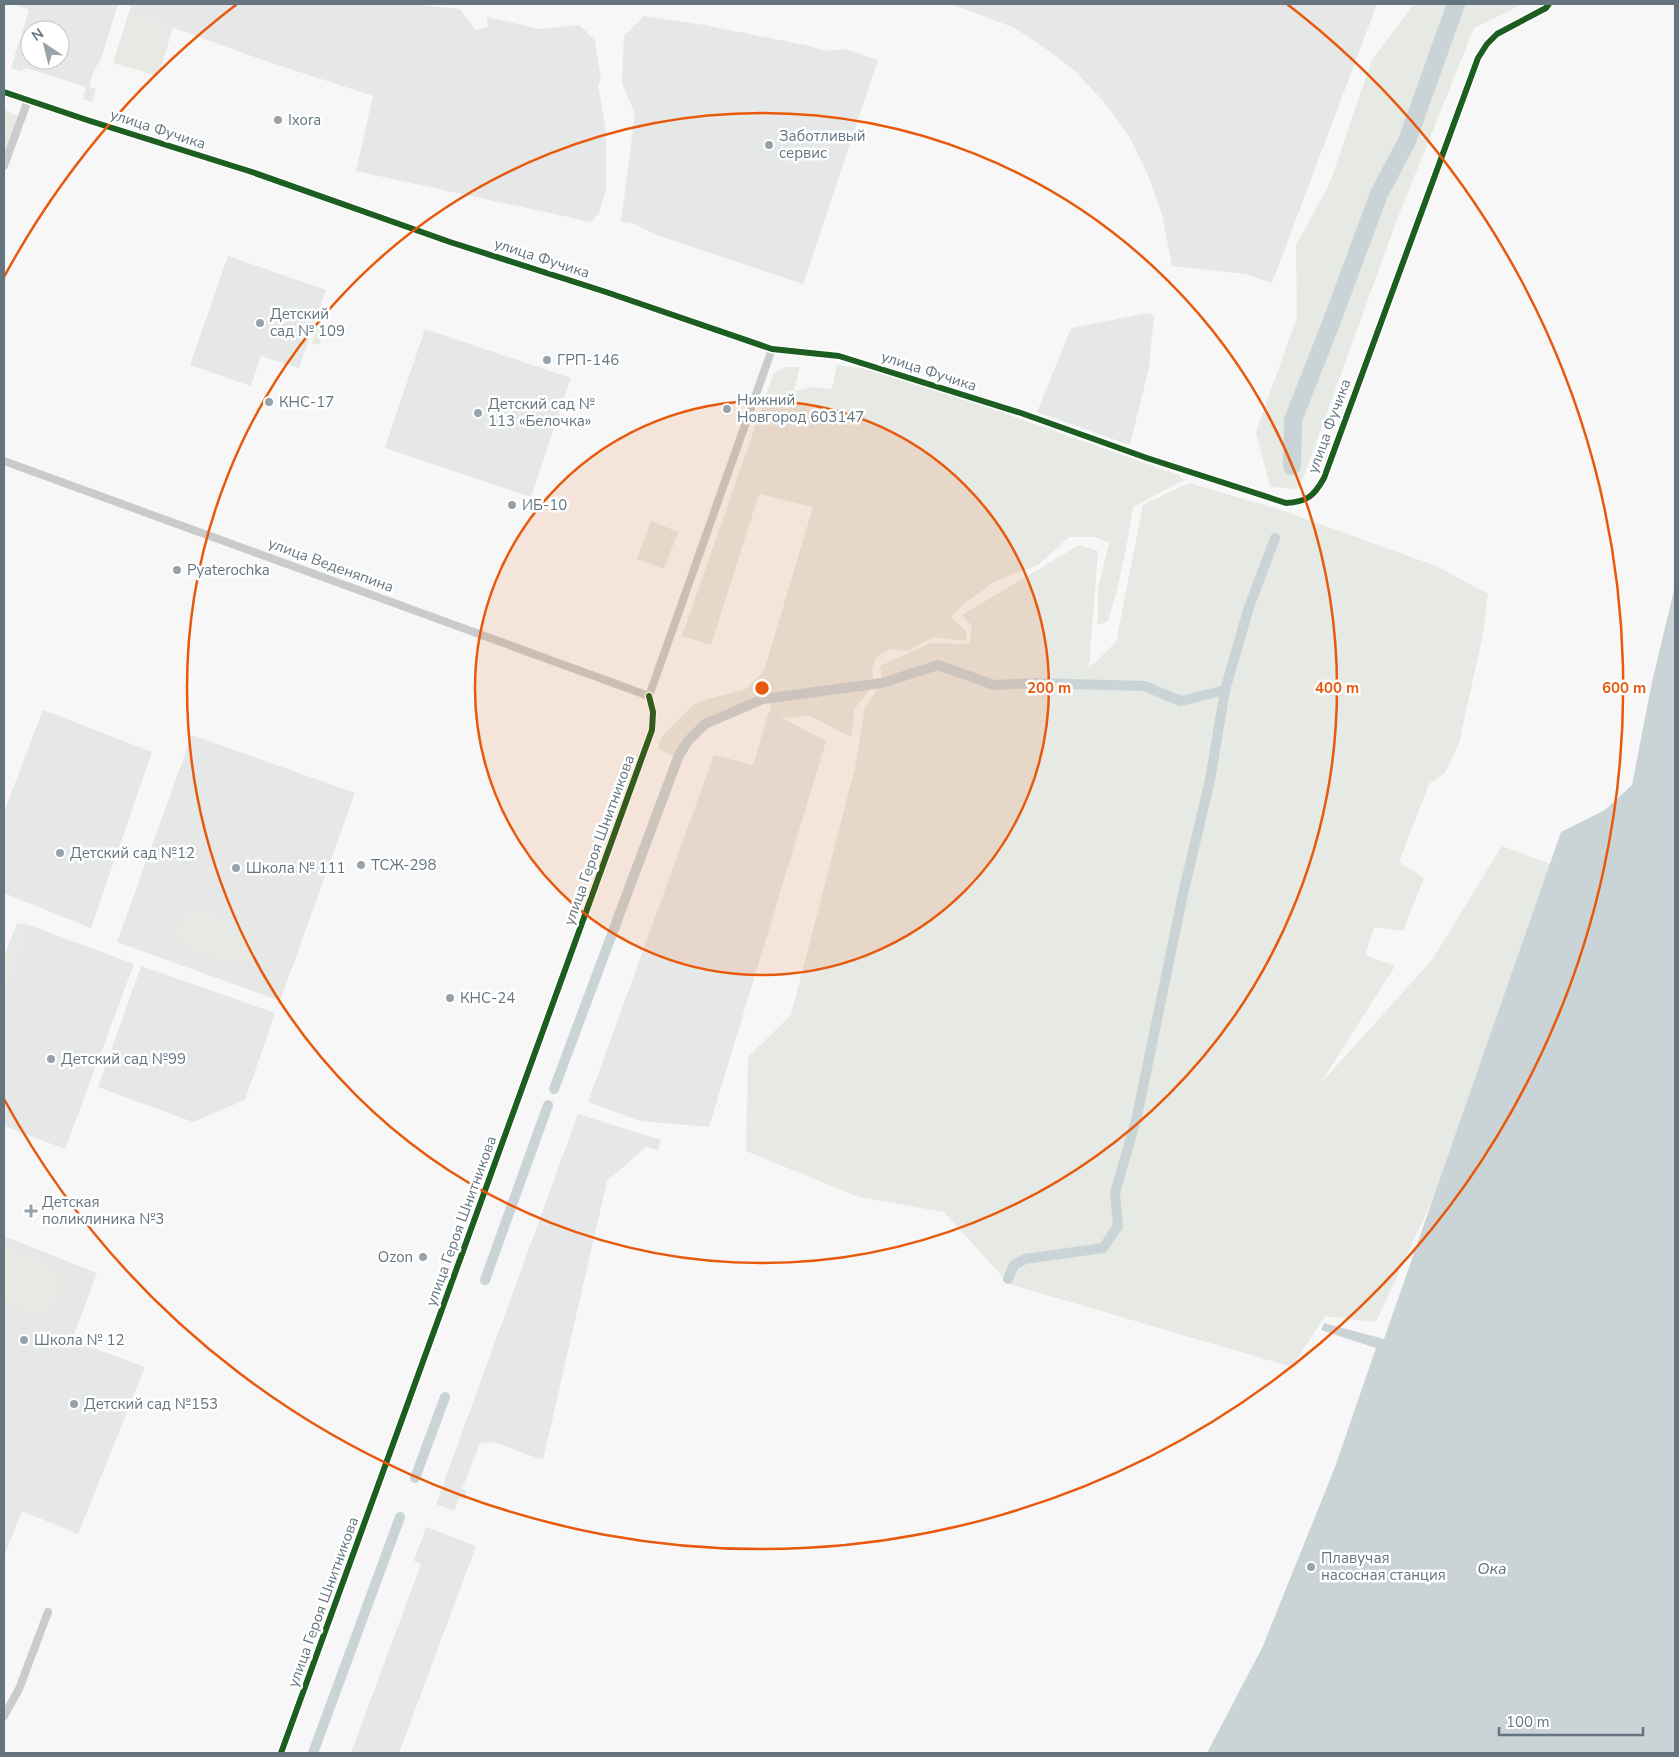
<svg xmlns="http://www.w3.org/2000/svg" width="1679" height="1757" font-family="'Nunito Sans',sans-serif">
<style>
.built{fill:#e6e7e7;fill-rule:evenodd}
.green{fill:#e6e9e4}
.water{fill:#cad4d6}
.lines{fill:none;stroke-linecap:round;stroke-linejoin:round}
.canal{stroke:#cad4d6;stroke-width:10}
.river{stroke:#cad4d6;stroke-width:18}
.street{stroke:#cacccc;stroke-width:8}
.cycleway-casing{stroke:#fff;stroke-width:9}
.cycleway{stroke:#1b5e20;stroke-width:6}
.ring{fill:none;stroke:#e8590c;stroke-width:2.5}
.poi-dot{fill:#97a2aa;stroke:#fff;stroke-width:2}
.labels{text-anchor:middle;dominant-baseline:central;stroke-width:5;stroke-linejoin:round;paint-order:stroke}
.poi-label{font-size:15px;fill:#647580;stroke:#fff;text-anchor:start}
.street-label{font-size:15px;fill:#647580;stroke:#fff}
.water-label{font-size:16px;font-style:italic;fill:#5f747a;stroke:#fff}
.centre{fill:#e8590c;stroke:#fff;stroke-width:2.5}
.ring-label{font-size:15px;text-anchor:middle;font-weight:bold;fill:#e8590c;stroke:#fff;stroke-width:5;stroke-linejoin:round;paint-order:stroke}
</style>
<rect width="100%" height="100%" fill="#f7f7f7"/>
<!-- built -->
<g class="built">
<path d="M13,4H118L101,59L94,70L89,87L96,89L92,102L83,99L86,87L30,69L26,68L21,71L11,68L29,10ZM30,30H60V60H30Z"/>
<polygon points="132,4 412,4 460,9 476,30 488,27 487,17 539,29 579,25 591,36 595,41 601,79 598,85 606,130 606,189 599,213 591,222 356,171 373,96 263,60 129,12"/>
<polygon points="951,4 1377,4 1272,283 1245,274 1172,266 1162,214 1147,173 1130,138 1104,102 1074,70 1045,48 1015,28"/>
<polygon points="644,16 704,25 810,46 824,51 845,49 878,60 803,284 654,234 633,223 621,222 635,114 622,83 624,36"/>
<polygon points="228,256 326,290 299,368 261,356 251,386 190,365"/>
<polygon points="1149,313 1154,316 1149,367 1130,445 1037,412 1071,328"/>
<polygon points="425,329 571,378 531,497 385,448"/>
<polygon points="43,710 152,752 91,928 4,893 4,812"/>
<polygon points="769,711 826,741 709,1127 640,1121 588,1102 714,755 753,765"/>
<polygon points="192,735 355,793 280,1001 117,942"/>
<polygon points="29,925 134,964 65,1149 4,1126 4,992"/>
<polygon points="141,966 275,1013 245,1100 193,1122 98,1087"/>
<polygon points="578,1114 661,1140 658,1150 646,1147 607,1181 543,1460 493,1442 480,1443 462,1489 467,1491 464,1500 459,1498 454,1511 436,1504"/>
<polygon points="4,1236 97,1273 72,1340 145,1367 78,1534 22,1511 4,1557"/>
<polygon points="426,1527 476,1546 399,1753 351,1753 421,1564 414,1561"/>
</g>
<!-- green -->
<g class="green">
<polygon points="1414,4 1519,4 1513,9 1474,28 1396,222 1304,476 1297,489 1270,487 1256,432 1297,317 1296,245 1329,185 1372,60"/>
<polygon points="129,12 173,28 158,76 113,63"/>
<polygon points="4,110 19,116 4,156"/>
<polygon points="318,325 325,328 319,345 312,343"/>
<path d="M837,365L887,372L1179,475L1184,480L1133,507C1127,546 1120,583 1108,621L1098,625V589L1109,543L1095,537H1069L1038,565L995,581L964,604L951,617L967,632L965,641L933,637L908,651L891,649L877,656L872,669L874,685L855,708L851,737L808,715L789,718L771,715L770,692L714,716L690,739L679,758L658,749L662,736L693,705L708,699L746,689L764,671L813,507L759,494L711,645L682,636L774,373L786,367H800L794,391L813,387L832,389Z"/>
<polygon points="1189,483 1278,509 1436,566 1488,594 1483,634 1459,743 1445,773 1429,784 1399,862 1424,878 1403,931 1374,927 1365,955 1395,966 1320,1084 1432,960 1502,846 1582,876 1376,1322 1325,1316 1292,1367 1009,1284 944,1212 859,1197 746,1151 748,1057 791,1015 855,768 865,707 882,682 880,666 931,643 969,644 972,626 962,615 1079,545 1098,551 1089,668 1116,642 1143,505"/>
<polygon points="651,521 678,532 664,569 637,559"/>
<path d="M195,908L251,929L257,938L250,961L241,966L236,965L182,945C173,934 180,924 185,913Z"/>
<polygon points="17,923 29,925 4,992 4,957"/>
<path d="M4,1246C17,1251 45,1258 54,1268C69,1283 59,1310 37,1312C26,1313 14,1306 4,1302Z"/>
</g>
<!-- water -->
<polygon class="water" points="1675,586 1675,1753 1207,1753 1263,1646 1335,1467 1376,1348 1321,1330 1324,1323 1384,1339 1561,832 1605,810 1632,785 1652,682"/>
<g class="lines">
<!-- canal -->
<g class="canal">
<polyline points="554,1089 679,755 688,741 705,724 763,699 882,683 938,665 994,685 1034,683 1144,686 1181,701 1225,690 1249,607 1275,538"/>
<polyline points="1008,1279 1014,1265 1025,1259 1103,1248 1118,1226 1115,1193 1137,1116 1183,894 1210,780 1225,690"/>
<polyline points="485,1280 548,1105"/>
<polyline points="415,1478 445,1397"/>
<polyline points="313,1753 400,1517"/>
</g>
<!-- river -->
<polyline class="river" points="1292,466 1293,420 1333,318 1379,194 1407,141 1456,4"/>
<!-- street -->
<g class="street">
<path d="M4,92L87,120L252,172L450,242L606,292L772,349L839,356L1021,413L1147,458L1286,503C1307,502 1314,496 1324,478L1478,58L1487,44L1497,34L1546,8L1549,4"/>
<polyline points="4,166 28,100"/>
<polyline points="4,461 649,696"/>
<polyline points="649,696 772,349"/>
<polyline points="4,1716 19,1689 48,1612"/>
<polyline points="281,1753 652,730 653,712 649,696"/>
</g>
<!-- cycleway casing -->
<g class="cycleway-casing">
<g id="cycleway">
<path d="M4,92L87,120L252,172L450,242L606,292L772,349L839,356L1021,413L1147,458L1286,503C1307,502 1314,496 1324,478L1478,58L1487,44L1497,34L1546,8L1549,4"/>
<polyline points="281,1753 652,730 653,712 649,696"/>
</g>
</g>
<!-- cycleway -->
<use href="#cycleway" class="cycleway"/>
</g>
<!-- distance rings -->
<circle cx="762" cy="688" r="287" fill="#e8590c" fill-opacity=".12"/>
<g class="ring">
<circle cx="762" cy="688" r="287"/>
<circle cx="762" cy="688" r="575"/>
<path d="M4 277A862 862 0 0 1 237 4M1287 4A862 862 0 1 1 4 1099"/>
</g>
<!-- markers -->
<g class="poi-dot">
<circle cx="278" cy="120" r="5"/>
<circle cx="769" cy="145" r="5"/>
<circle cx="260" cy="323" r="5"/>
<circle cx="547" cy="360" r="5"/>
<circle cx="269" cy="402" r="5"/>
<circle cx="727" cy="409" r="5"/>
<circle cx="478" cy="413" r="5"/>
<circle cx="512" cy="505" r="5"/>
<circle cx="177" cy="570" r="5"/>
<circle cx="60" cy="853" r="5"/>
<circle cx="361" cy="865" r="5"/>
<circle cx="236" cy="868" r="5"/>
<circle cx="450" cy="998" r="5"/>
<circle cx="51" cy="1059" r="5"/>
<path d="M28.5 1203.5h5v5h5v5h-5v5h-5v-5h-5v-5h5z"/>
<circle cx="423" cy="1257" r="5"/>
<circle cx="24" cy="1340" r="5"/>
<circle cx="74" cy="1404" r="5"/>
<circle cx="1311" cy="1567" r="5"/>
</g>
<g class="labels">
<!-- poi labels -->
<g class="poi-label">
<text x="288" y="120">Ixora</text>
<text x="779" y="136">Заботливый<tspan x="779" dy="17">сервис</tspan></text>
<text x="270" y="314">Детский<tspan x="270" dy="17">сад № 109</tspan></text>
<text x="557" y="360">ГРП-146</text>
<text x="737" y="400">Нижний<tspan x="737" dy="17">Новгород 603147</tspan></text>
<text x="279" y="402">КНС-17</text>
<text x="488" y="404">Детский сад №<tspan x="488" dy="17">113 «Белочка»</tspan></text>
<text x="522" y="505">ИБ-10</text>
<text x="187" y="570">Pyaterochka</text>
<text x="70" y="853">Детский сад №12</text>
<text x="371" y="865">ТСЖ-298</text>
<text x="246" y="868">Школа № 111</text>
<text x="460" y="998">КНС-24</text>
<text x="61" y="1059">Детский сад №99</text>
<text x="42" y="1202">Детская<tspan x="42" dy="17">поликлиника №3</tspan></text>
<text x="413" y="1257" text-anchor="end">Ozon</text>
<text x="34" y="1340">Школа № 12</text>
<text x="84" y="1404">Детский сад №153</text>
<text x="1321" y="1558">Плавучая<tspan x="1321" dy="17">насосная станция</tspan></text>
</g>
<!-- street labels -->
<g class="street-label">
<text transform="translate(158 129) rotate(18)">улица Фучика</text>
<text transform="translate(542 258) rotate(18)">улица Фучика</text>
<text transform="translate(929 371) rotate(18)">улица Фучика</text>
<text transform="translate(1329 426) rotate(-70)">улица Фучика</text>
<text transform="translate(331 565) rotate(20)">улица Веденяпина</text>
<text transform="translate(599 840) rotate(-70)">улица Героя Шнитникова</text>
<text transform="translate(461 1221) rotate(-70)">улица Героя Шнитникова</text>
<text transform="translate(323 1602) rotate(-70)">улица Героя Шнитникова</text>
</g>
<!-- water labels -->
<g class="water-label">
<text x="1492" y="1569">Ока</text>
</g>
</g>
<circle cx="762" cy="688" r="8" class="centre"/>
<g class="ring-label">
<text x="1049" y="693">200 m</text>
<text x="1337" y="693">400 m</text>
<text x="1624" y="693">600 m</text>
</g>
<!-- border -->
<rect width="1679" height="1757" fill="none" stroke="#647580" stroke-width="10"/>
<!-- north arrow -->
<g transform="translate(45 45) rotate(325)"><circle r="24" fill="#ffffff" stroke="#c1c8cc"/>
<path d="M0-4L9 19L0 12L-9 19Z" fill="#97a2aa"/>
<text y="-8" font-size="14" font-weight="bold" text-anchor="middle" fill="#647580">N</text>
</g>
<!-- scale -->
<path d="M1499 1727v8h144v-8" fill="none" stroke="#647580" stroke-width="2.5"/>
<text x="1506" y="1727" font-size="15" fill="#647580" stroke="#ffffff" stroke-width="4" paint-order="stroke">100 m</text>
</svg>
